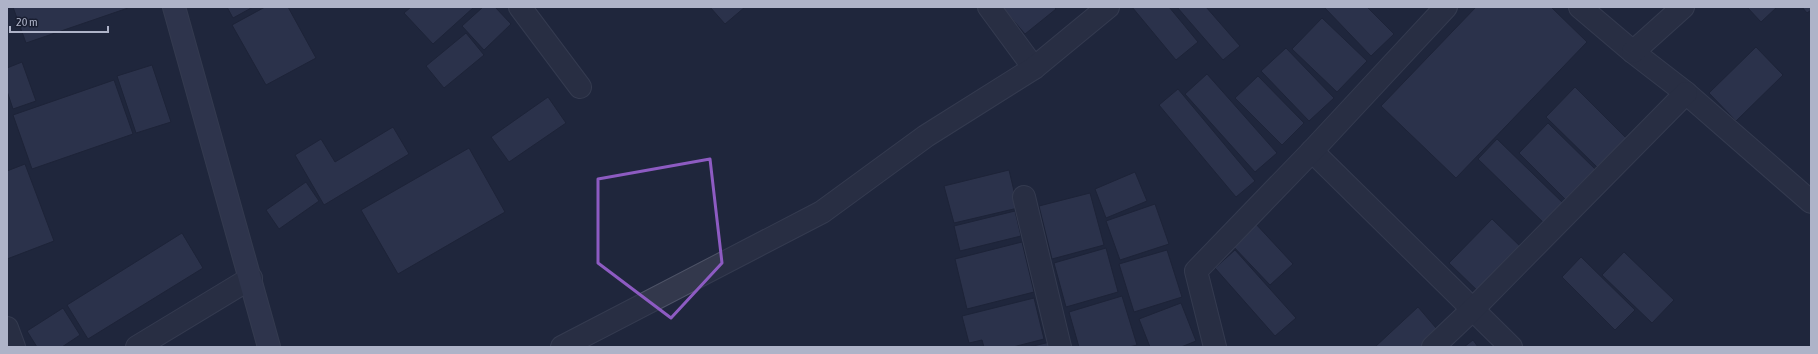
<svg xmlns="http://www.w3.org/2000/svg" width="1818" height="354" font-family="'Asap Condensed',sans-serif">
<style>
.building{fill:#3b415d;stroke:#1b2033}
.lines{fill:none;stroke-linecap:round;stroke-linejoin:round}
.minor-casing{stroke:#4e5367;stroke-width:24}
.secondary-casing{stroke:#4e5367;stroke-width:24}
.minor{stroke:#33384c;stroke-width:22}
.secondary{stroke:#414660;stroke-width:22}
.marked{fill:none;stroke:#8d5bc2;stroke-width:3;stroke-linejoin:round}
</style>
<rect width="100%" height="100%" fill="#1f263c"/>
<!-- building -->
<g class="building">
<polygon points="13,7 128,7 128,8 26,43"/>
<polygon points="227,7 253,7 233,18"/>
<polygon points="265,7 288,7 316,58 266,85 232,25"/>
<polygon points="411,7 474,7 433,44 404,13"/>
<polygon points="483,7 495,7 511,24 484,50 462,26"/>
<polygon points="710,7 745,7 725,24"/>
<polygon points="1002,7 1054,7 1056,9 1025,34"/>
<polygon points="1132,7 1169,7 1198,42 1176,60"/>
<polygon points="1177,7 1206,7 1240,46 1223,60"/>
<polygon points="1327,7 1367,7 1394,34 1371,56 1325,8"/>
<polygon points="1476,7 1551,7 1587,42 1456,178 1381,106"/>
<polygon points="1747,7 1777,7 1761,22"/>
<polygon points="1802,7 1811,7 1811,10 1807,13"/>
<polygon points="1322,18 1367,61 1337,92 1292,49"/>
<polygon points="466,33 484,55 444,88 426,66"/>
<polygon points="1756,47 1783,75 1736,121 1709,93"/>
<polygon points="1286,48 1334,98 1309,121 1261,71"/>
<polygon points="22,62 36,101 13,109 7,91 7,68"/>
<polygon points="152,65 171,122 136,133 117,76"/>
<polygon points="1207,74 1277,153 1255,172 1185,94"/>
<polygon points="1258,76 1304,123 1282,145 1235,98"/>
<polygon points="114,80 133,134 32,169 13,115"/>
<polygon points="1575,87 1628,140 1599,169 1546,117"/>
<polygon points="1178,89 1255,181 1236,197 1159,105"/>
<polygon points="548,97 566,123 509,162 491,137"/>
<polygon points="1548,123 1596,170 1566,200 1519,153"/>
<polygon points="393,127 409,154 324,205 295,155 321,139 335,162"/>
<polygon points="1497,139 1565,205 1546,225 1478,159"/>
<polygon points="469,148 505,212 398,274 361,210"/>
<polygon points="25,164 54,241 7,259 7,171"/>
<polygon points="1009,170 1018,208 954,223 944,186"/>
<polygon points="1135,172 1147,201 1106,218 1095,189"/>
<polygon points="306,182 319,201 279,229 266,210"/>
<polygon points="1090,193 1104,245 1052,259 1039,206"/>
<polygon points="1155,204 1169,244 1120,260 1106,221"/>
<polygon points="1015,211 1021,236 960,251 954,226"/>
<polygon points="1492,219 1525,251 1483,296 1449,263"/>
<polygon points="1254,222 1293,264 1270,285 1231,244"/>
<polygon points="182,233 203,268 88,339 67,305"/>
<polygon points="1022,242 1034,292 967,309 955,259"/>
<polygon points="1106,248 1118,292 1066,307 1054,263"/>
<polygon points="1167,250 1182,297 1134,312 1119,264"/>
<polygon points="1235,250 1296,318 1275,336 1215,268"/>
<polygon points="1624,252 1674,300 1652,323 1602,275"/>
<polygon points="1581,257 1635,310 1615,330 1562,277"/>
<polygon points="1122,296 1137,345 1129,347 1079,347 1069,312"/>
<polygon points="1034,298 1044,339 1013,347 984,347 982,340 969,343 962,316"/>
<polygon points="1181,303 1196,341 1181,347 1150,347 1139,319"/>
<polygon points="1418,307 1442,335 1429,347 1375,347"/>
<polygon points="63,308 80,335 62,347 37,347 27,331"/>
<polygon points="1473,340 1478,347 1464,347"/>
<polygon points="1050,342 1052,347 1029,347"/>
</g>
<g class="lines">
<!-- minor casing -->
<g class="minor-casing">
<g id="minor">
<polyline points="520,7 580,87"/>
<polyline points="989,7 1034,68"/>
<polyline points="1580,7 1633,52 1686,93 1811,202"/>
<polyline points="1633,52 1683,7"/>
<polyline points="1312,151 1511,347"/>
<polyline points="1024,197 1060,347"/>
<polyline points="7,328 14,347"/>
<polyline points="137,347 251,278"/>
<polyline points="562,347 822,212 926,136 1034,68 1108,7"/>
<polyline points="1215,347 1196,271 1312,151 1446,7"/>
<polyline points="1433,347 1473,309 1686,93"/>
</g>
</g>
<!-- secondary casing -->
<g class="secondary-casing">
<polyline id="secondary" points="174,7 269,347"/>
</g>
<!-- minor -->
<use href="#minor" class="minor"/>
<!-- secondary -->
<use href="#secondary" class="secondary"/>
</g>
<!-- marked area -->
<path d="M0 0H1818V354H0ZM710,159L722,263L671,318L598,263V179Z" fill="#1f263c" fill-opacity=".55" fill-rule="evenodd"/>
<path class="marked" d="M710,159L722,263L671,318L598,263V179Z"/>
<!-- border -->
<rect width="1818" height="354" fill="none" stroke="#aeb3c8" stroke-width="16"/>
<!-- scale -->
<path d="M10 26v6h98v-6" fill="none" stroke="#aeb3c8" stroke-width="2"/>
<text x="16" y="26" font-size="12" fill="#aeb3c8" stroke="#191e31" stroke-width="3" paint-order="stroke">20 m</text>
</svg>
